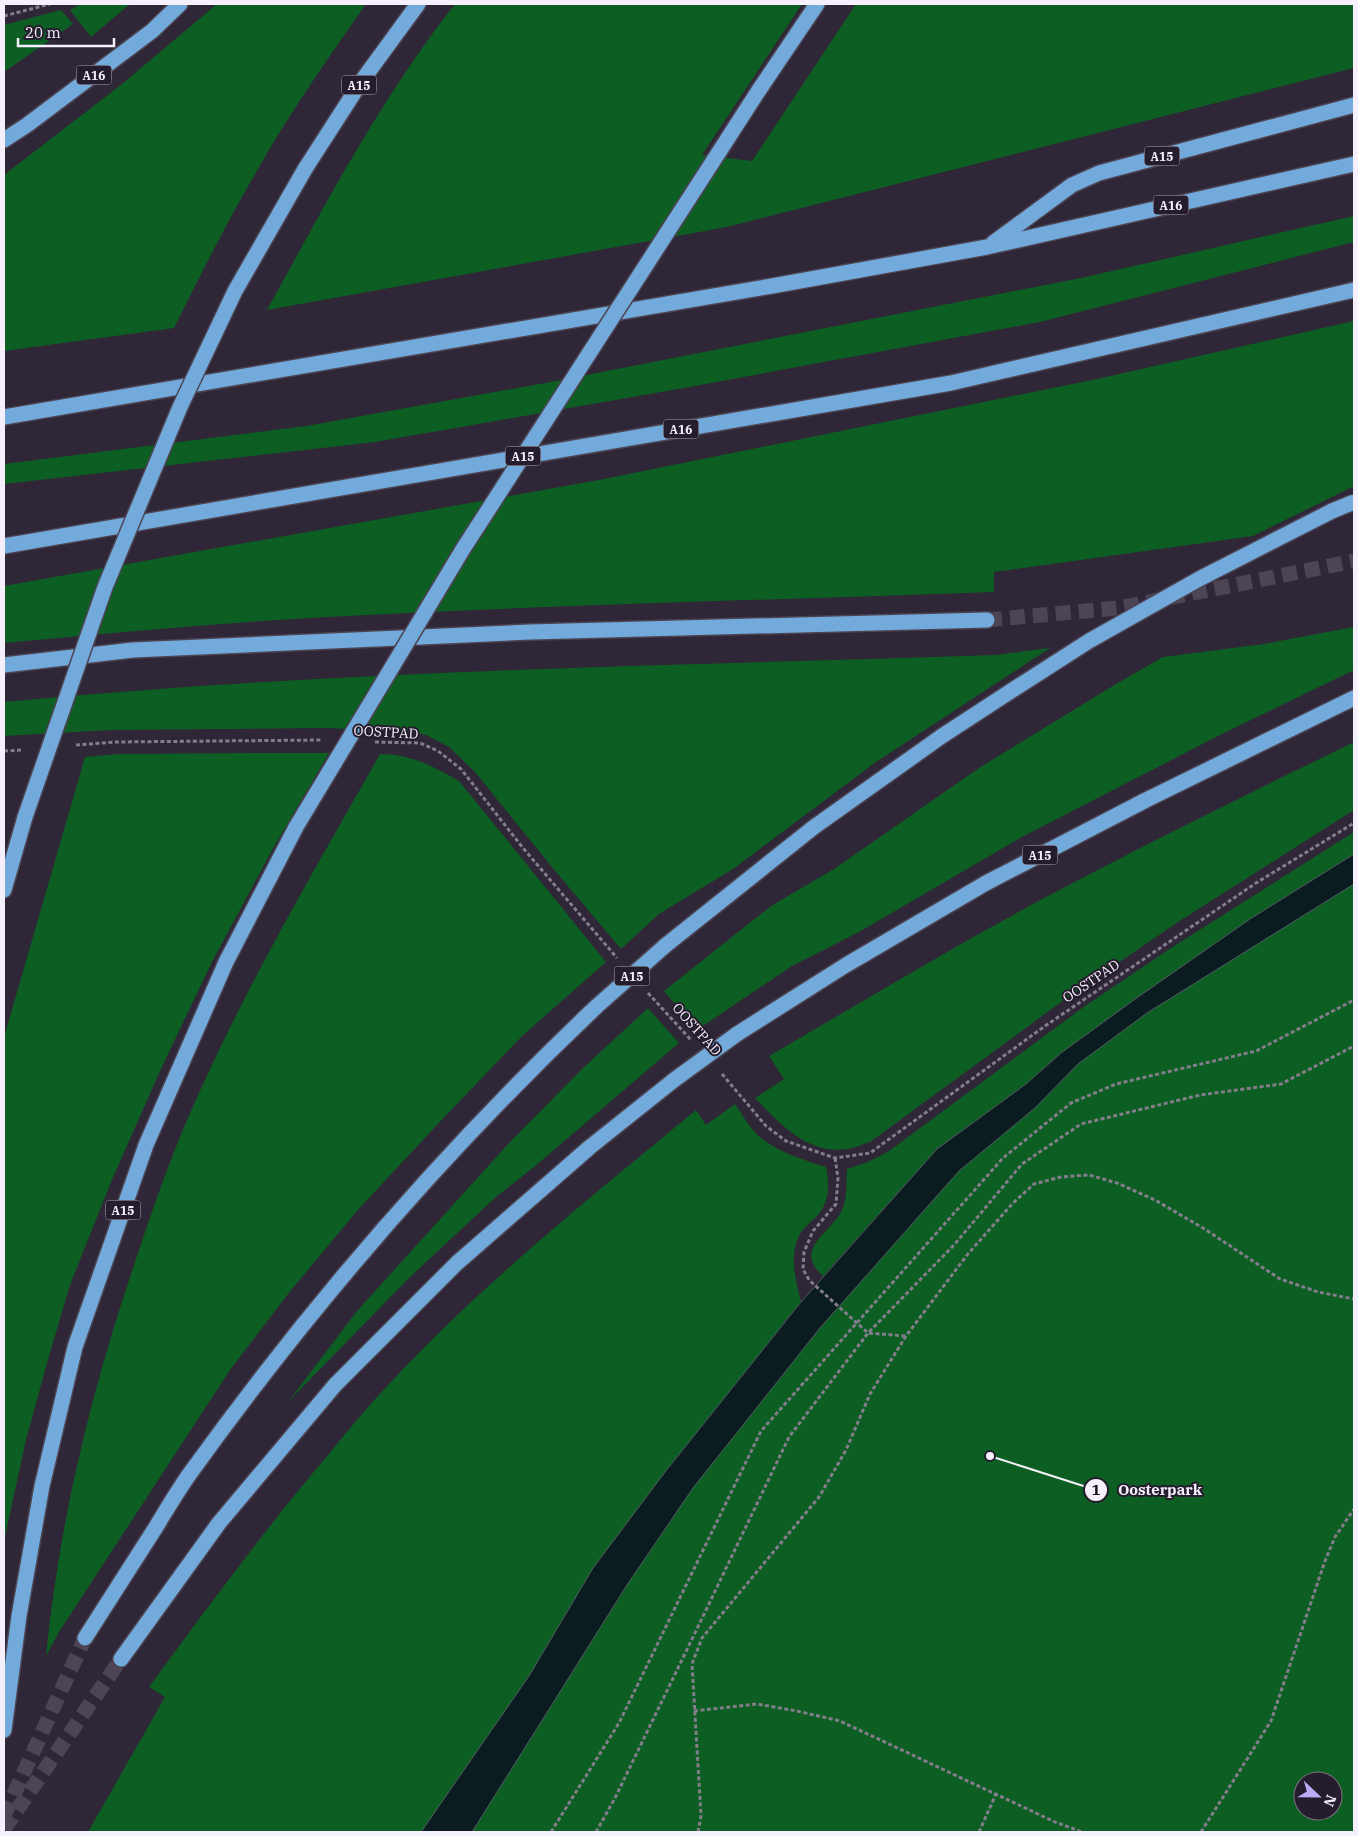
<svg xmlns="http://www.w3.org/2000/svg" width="1358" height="1836" font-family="'IBM Plex Serif',serif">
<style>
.green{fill:#0d5e22;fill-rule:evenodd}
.water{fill:#0b1c21;stroke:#525c63}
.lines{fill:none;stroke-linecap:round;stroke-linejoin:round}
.highway-tunnel{stroke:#4d4455;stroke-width:15;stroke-dasharray:15 8;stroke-linecap:butt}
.highway-casing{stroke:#4d4453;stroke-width:18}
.path{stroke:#847d8c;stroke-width:3;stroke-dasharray:4 2.5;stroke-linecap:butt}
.highway{stroke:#71aadb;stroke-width:15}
.highway-bridge-casing{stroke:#4d4453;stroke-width:18;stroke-linecap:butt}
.highway-bridge{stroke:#71aadb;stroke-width:15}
.labels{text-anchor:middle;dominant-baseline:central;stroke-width:4;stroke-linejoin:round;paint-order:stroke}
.shield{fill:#251c2d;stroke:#b7b0be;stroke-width:1}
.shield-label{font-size:12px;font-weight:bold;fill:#f6f0fc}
.street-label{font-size:14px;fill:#f6f0fc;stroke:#251c2d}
.leader{fill:none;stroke:#f6f0fc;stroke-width:2}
.callout-dot{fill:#f6f0fc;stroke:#251c2d;stroke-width:2}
.mark-label{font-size:15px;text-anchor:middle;font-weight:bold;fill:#111}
.callout-label{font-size:15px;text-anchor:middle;font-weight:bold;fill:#f6f0fc;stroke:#251c2d;stroke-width:4;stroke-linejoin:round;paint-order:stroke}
</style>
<rect width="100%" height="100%" fill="#2f2637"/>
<!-- green -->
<g class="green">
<polygon points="80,4 130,4 91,37 70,10"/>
<path d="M217,4H366C337,45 308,87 281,130C242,194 207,261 174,328L4,351V175L122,84Z"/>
<path d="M455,4H802L702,155L752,161L856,4H1354V68L727,227L267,310C325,205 381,98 455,4Z"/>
<polygon points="61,10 73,24 4,72 4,25"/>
<polygon points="1354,216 1354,242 1040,322 684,388 375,442 4,484 4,464 306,426 556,381 1081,278"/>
<path d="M1354,321V486L1253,536L994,572V592C772,600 549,605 327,617C219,623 111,633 4,643V586L599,480L1097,379Z"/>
<polygon points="1354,627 1354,670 1220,735 1020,838 859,932 792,966 697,1030 664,991 771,906 834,869 979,768 1116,684 1163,657 1264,644"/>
<path d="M1050,648L876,762L733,869L659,914L621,949L551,866L475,772L449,747L426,735L405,731L325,728L112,730L4,736V702C333,670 665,666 995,655Z"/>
<path d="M1354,742V810L1178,922L1064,1000L870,1142C863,1144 855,1148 847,1149C808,1155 780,1124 755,1098L784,1079L769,1056C860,1003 951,948 1044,898C1146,844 1250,793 1354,742Z"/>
<polygon points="259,753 329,753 271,852 212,962 160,1071 111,1182 70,1285 47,1363 26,1440 4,1541 4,1037 85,757 118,754"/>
<path d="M380,754C410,754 433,766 459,781L606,962L522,1036L435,1127L357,1211L288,1294L230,1370L59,1632L46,1656C59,1524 90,1396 132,1271C150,1217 168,1163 191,1111C245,987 314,871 380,754Z"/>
<path d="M1354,832V854L1250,919L1138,997L1061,1053L1026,1084L937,1149L823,1276C793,1249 829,1234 841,1212C848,1199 846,1183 847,1169L868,1162L889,1151L1085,1006L1171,948Z"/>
<path d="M1354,884V1832H88L165,1697L149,1687C207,1608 265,1529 328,1455C348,1430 369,1405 391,1382C484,1282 591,1197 696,1110L706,1125L735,1104C743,1115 750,1129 761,1138C780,1153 804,1160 826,1167C829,1182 830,1198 821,1211C815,1220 805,1225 800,1234C788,1256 796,1280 801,1302L781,1326L929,1204L959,1171L1035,1108L1078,1064L1147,1013ZM1303,1781H1333V1811H1303Z"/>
<polygon points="648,1008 679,1043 534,1167 496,1197 410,1277 288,1402 357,1311 509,1143 582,1069"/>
</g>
<!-- water -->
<polygon class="water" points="1354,854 1354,884 1147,1013 1078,1064 1035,1108 959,1171 820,1328 693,1488 627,1585 472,1832 421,1832 529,1676 593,1568 665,1472 801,1302 937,1149 1026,1084 1061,1053 1138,997 1250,919"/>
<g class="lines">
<!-- highway-tunnel -->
<g class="highway-tunnel">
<polyline points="987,620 1118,608 1354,561"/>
<polyline points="4,1816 85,1638"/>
<polyline points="4,1829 121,1659"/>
</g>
<!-- highway casing -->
<g class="highway-casing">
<g id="highway">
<polyline points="759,90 817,4"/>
<polyline points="4,140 27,125 152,31 180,4"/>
<polyline points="305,169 361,82 418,4"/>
<polyline points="993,243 1072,185 1099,173 1354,105"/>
<polyline points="4,417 772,286 987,247 1354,164"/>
<polyline points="4,546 951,383 1354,290"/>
<polyline points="4,665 133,650 530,632 987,620"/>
<polyline points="4,890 25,817"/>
<polyline points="666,945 814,827 942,736 1011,691"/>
<polyline points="737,1034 846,965 986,883 1146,800 1354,698"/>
<path d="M85,1638C109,1601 132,1564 156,1527C167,1509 178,1490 191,1472C312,1304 447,1148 597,1006"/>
<polyline points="121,1659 219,1523 335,1385 457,1263 590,1147 674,1080"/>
<polyline points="4,1730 19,1616 42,1486 75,1347 146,1145 226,962 296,827"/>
</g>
</g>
<!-- path -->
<g class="path">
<polyline points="4,16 50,4"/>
<polyline points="375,742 420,743 438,751 461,769 523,848 617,958"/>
<polyline points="76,745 115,742 322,740"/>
<polyline points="4,751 22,750"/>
<polyline points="648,993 691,1040"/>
<polyline points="722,1074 766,1126 786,1141 835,1158 870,1153 1045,1026 1256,883 1354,823"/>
<polyline points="835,1158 838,1178 836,1204 813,1231 804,1252 803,1269 809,1280 868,1333 906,1336"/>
<polyline points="694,1711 757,1704 797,1711 840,1721 1055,1822 1082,1832"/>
<polyline points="551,1832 619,1723 761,1431 1003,1158 1071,1103 1116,1084 1256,1051 1354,1000"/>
<polyline points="596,1832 615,1798 694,1635 789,1437 868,1333 954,1245 1022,1164 1081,1124 1200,1095 1281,1084 1354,1046"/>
<polyline points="698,1832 701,1816 692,1664 702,1638 819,1497 846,1450 870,1394 906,1336 967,1255 1013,1203 1034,1184 1061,1177 1089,1175 1117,1183 1155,1200 1203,1228 1280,1279 1318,1292 1354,1299"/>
<polyline points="979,1832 996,1794"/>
<polyline points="1201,1832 1271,1721 1325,1561 1335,1537 1354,1509"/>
</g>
<!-- highway -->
<use href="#highway" class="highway"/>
<!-- highway-bridge casing -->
<g class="highway-bridge-casing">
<g id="highway-bridge">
<polyline points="1011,691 1089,641 1199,579 1332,511 1354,502"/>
<polyline points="25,817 105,587 180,407 235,291 305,169"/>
<polyline points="296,827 463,549 759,90"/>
<polyline points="597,1006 666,945"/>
<polyline points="674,1080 737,1034"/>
</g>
</g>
<!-- highway-bridge -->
<use href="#highway-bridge" class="highway-bridge"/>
</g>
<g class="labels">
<!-- shield labels -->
<g class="shield">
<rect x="76.5" y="65.5" width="35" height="19" rx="4"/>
<rect x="341.5" y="75.5" width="35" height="19" rx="4"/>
<rect x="1144.5" y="146.5" width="35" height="19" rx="4"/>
<rect x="1153.5" y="195.5" width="35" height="19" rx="4"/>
<rect x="663.5" y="419.5" width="35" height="19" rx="4"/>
<rect x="505.5" y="446.5" width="35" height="19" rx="4"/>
<rect x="1022.5" y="845.5" width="35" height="19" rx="4"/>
<rect x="614.5" y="966.5" width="35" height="19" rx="4"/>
<rect x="105.5" y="1200.5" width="35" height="19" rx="4"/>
</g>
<g class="shield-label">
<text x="94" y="75">A16</text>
<text x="359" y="85">A15</text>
<text x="1162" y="156">A15</text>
<text x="1171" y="205">A16</text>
<text x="681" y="429">A16</text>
<text x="523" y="456">A15</text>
<text x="1040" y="855">A15</text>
<text x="632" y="976">A15</text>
<text x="123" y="1210">A15</text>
</g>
<!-- street labels -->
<g class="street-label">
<text transform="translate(386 732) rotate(3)">OOSTPAD</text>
<text transform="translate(1091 981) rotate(-34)">OOSTPAD</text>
<text transform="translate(697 1029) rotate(48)">OOSTPAD</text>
</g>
</g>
<!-- callouts -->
<path class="leader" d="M990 1456L1096 1490"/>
<g class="callout-dot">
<circle cx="990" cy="1456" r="5"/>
<circle cx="1096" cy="1490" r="12"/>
</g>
<g class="mark-label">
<text x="1096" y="1495">1</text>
</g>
<g class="callout-label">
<text x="1160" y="1495">Oosterpark</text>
</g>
<!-- border -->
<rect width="1358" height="1836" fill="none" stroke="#f6f0fc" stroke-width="10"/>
<!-- north arrow -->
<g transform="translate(1318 1796) rotate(112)"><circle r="24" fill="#251c2d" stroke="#797180"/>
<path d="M0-4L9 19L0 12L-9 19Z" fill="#bcaaf5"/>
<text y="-8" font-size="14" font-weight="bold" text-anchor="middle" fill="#f6f0fc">N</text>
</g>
<!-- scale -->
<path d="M18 38v8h96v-8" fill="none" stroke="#f6f0fc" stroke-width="2.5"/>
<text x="25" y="38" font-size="15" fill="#f6f0fc" stroke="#251c2d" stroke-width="4" paint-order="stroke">20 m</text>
</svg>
